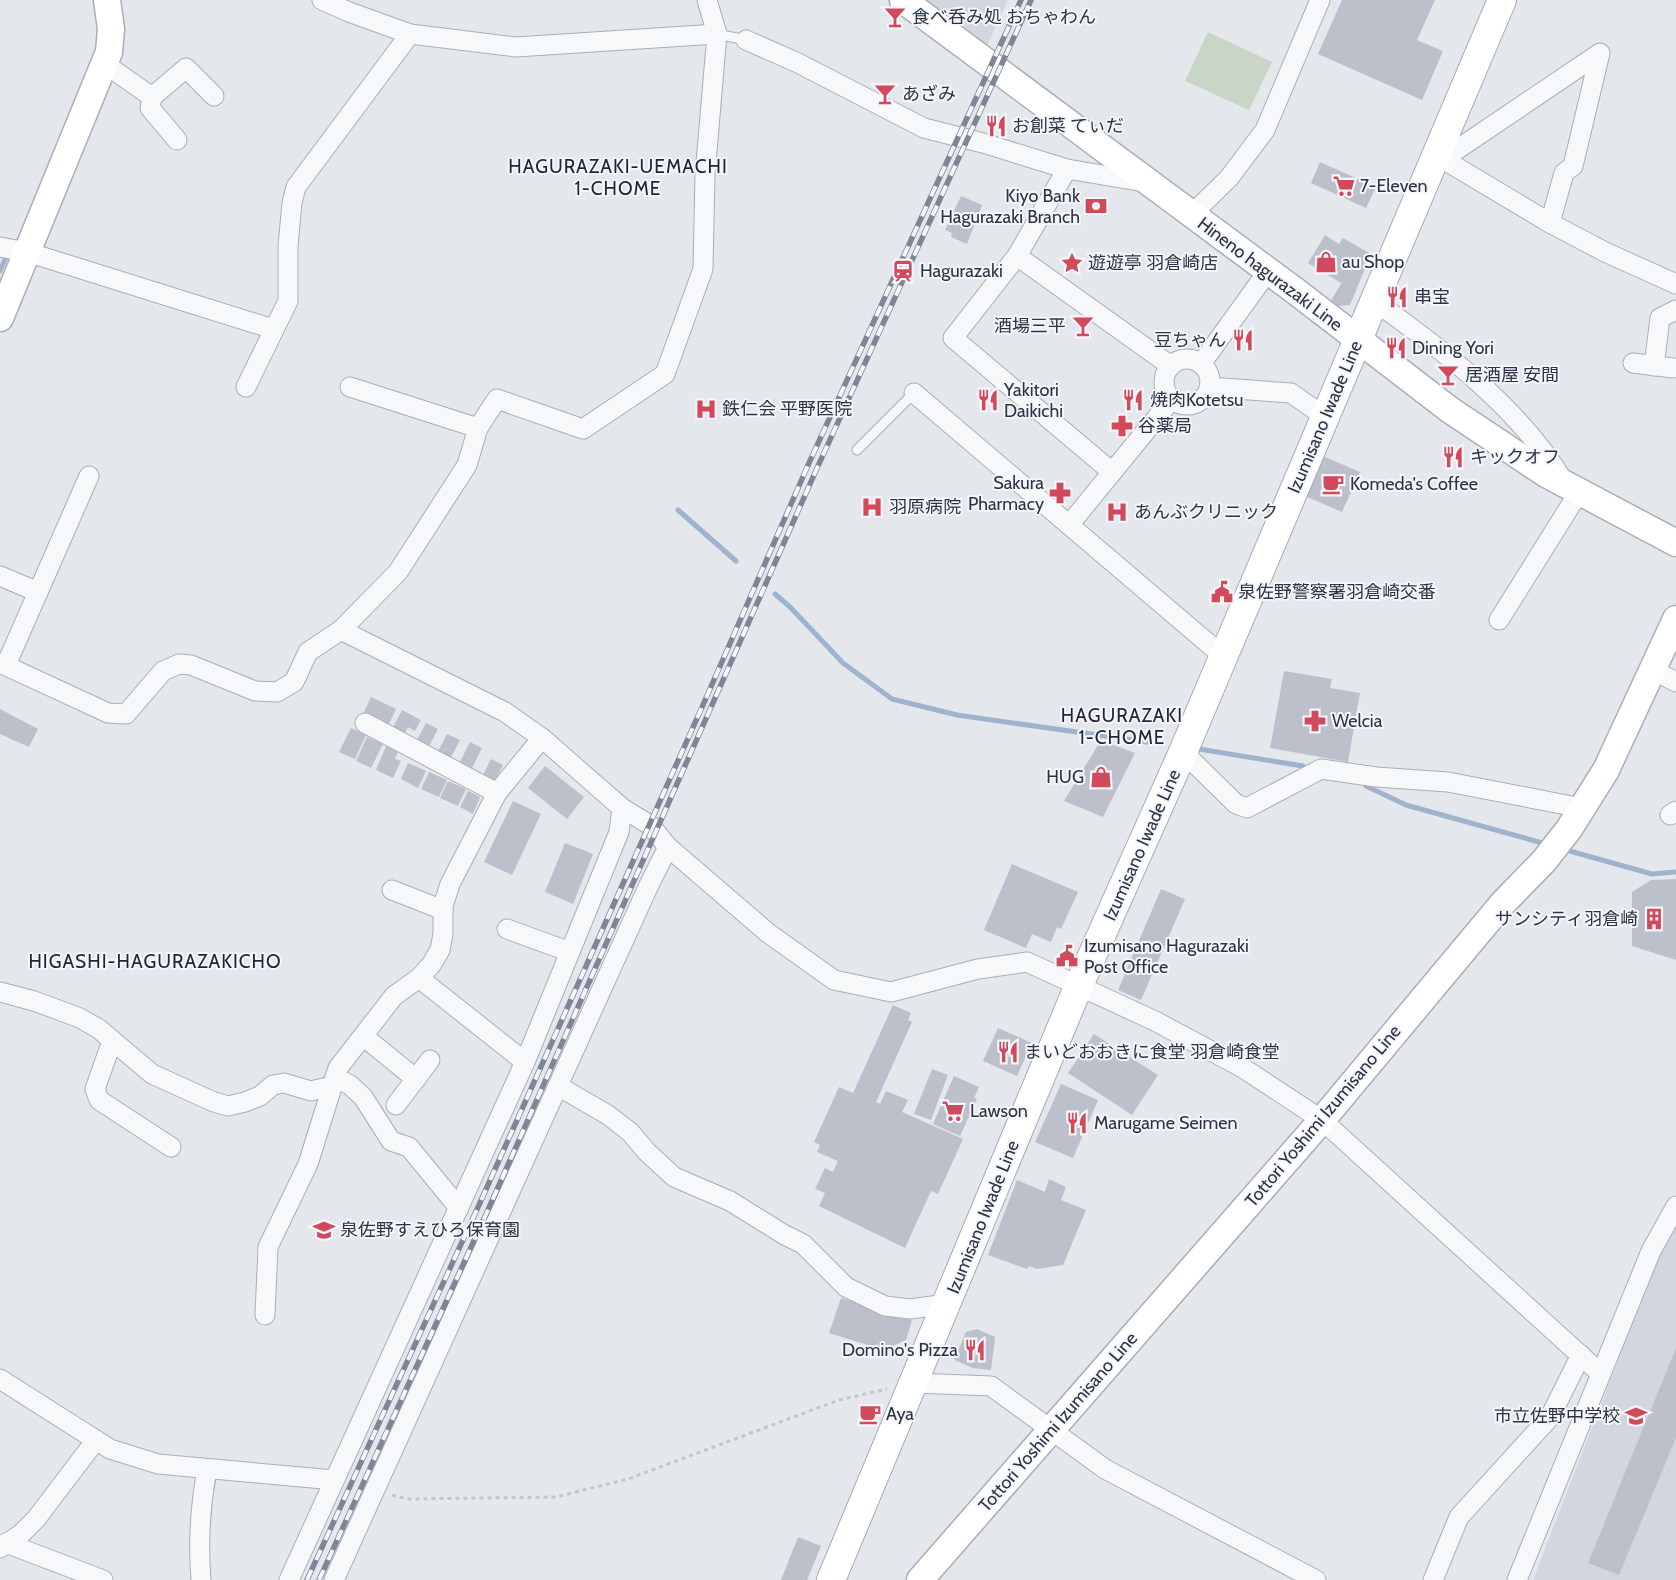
<svg xmlns="http://www.w3.org/2000/svg" width="1676" height="1580" font-family="Cabin,'Noto Sans JP',sans-serif">
<style>
.built{fill:#d2d6de}
.green{fill:#c9d6c5}
.lines{fill:none;stroke-linecap:round;stroke-linejoin:round}
.stream{stroke:#9fb4cc;stroke-width:5}
.building{fill:#bbc0ca}
.lane-casing{stroke:#a9aeb7;stroke-width:11}
.street-casing{stroke:#a9aeb7;stroke-width:21}
.secondary-casing{stroke:#a9aeb7;stroke-width:29}
.primary-casing{stroke:#a3abb8;stroke-width:30}
.path{stroke:#c2c5cb;stroke-width:3;stroke-dasharray:4 4;stroke-linecap:butt}
.lane{stroke:#f7f8fa;stroke-width:9}
.street{stroke:#f7f8fa;stroke-width:19}
.secondary{stroke:#fff;stroke-width:26}
.primary{stroke:#fff;stroke-width:28}
.rail-casing{stroke:#7d8696;stroke-width:5.5}
.rail{stroke:#f4f6f9;stroke-width:4;stroke-dasharray:11;stroke-linecap:butt}
.labels{text-anchor:middle;dominant-baseline:central;stroke-width:4;stroke-linejoin:round;paint-order:stroke}
.poi-label{font-size:18px;fill:#2b3445;stroke:#f4f6f9;text-anchor:start}
.street-label{font-size:18px;fill:#2b3445;stroke:#f4f6f9}
.neighbourhood-label{font-size:19px;letter-spacing:1px;fill:#1d2536;stroke:#f4f6f9}
</style>
<rect width="100%" height="100%" fill="#e4e7ec"/>
<!-- built -->
<g class="built">
<polygon points="919,0 1008,0 985,50"/>
<polygon points="1676,1225 1676,1580 1533,1580 1660,1252"/>
</g>
<!-- green -->
<polygon class="green" points="1208,32 1272,62 1249,110 1185,81"/>
<g class="lines">
<!-- stream -->
<g class="stream">
<polyline points="0,271 6,257"/>
<polyline points="678,510 736,561"/>
<polyline points="775,594 790,607 843,663 892,699 957,715 1161,744"/>
<polyline points="1199,749 1303,766"/>
<polyline points="1366,786 1406,805 1546,844"/>
<polyline points="1566,850 1652,874 1676,872"/>
</g>
</g>
<!-- building -->
<g class="building">
<polygon points="1342,0 1435,0 1417,40 1443,51 1422,100 1318,54"/>
<polygon points="1320,162 1376,187 1366,208 1311,183"/>
<polygon points="961,196 982,205 967,244 951,237 952,233 945,230"/>
<polygon points="1325,235 1339,244 1343,238 1371,254 1350,305 1338,306 1330,302 1344,279 1341,283 1308,263"/>
<polygon points="1323,456 1360,472 1342,512 1305,496"/>
<polygon points="1284,671 1332,679 1330,688 1360,693 1348,762 1270,748"/>
<polygon points="371,697 396,709 388,726 363,714"/>
<polygon points="0,709 38,729 29,747 0,734"/>
<polygon points="402,710 421,720 415,731 408,727 403,737 391,731"/>
<polygon points="426,723 438,729 427,750 415,744"/>
<polygon points="351,728 366,735 355,759 339,752"/>
<polygon points="447,734 460,740 449,761 436,755"/>
<polygon points="367,737 383,744 371,768 356,761"/>
<polygon points="1101,740 1135,753 1103,817 1064,801"/>
<polygon points="470,742 482,748 471,770 459,764"/>
<polygon points="386,746 398,752 395,759 401,761 393,778 376,770"/>
<polygon points="491,759 503,765 495,781 483,775"/>
<polygon points="408,763 426,771 418,788 401,779"/>
<polygon points="545,766 584,797 567,819 528,788"/>
<polygon points="429,772 447,780 439,797 421,789"/>
<polygon points="448,781 466,789 458,806 440,798"/>
<polygon points="468,791 480,797 473,814 460,807"/>
<polygon points="513,801 541,814 512,875 484,862"/>
<polygon points="565,843 593,854 573,904 545,892"/>
<polygon points="1012,864 1078,892 1061,929 1057,927 1051,942 1032,934 1026,948 984,930"/>
<polygon points="1676,879 1676,960 1632,946 1632,892 1651,880"/>
<polygon points="1161,889 1185,899 1141,1000 1118,990"/>
<polygon points="893,1005 911,1013 908,1020 912,1022 876,1102 880,1104 886,1091 908,1100 902,1112 963,1139 938,1194 931,1191 905,1248 819,1206 825,1193 815,1189 825,1168 833,1172 838,1161 817,1152 820,1145 814,1142 839,1087 853,1093"/>
<polygon points="998,1028 1032,1043 1017,1076 983,1061"/>
<polygon points="1094,1034 1158,1075 1132,1115 1068,1073"/>
<polygon points="932,1069 948,1075 931,1120 914,1114"/>
<polygon points="954,1076 979,1087 974,1098 977,1099 960,1136 933,1124"/>
<polygon points="1061,1084 1098,1100 1073,1158 1035,1142"/>
<polygon points="1049,1179 1066,1187 1061,1200 1086,1210 1063,1265 1037,1269 1029,1266 1027,1269 988,1255 1017,1180 1045,1192"/>
<polygon points="841,1298 912,1320 906,1340 884,1350 829,1333"/>
<polygon points="977,1329 995,1337 991,1370 973,1368 954,1360 966,1332"/>
<polygon points="1676,1348 1676,1438 1619,1575 1588,1563"/>
<polygon points="798,1537 821,1546 807,1580 781,1580"/>
</g>
<g class="lines">
<!-- lane casing -->
<g class="lane-casing">
<g id="lane">
<polyline points="717,34 746,40"/>
<polyline points="857,450 914,393"/>
</g>
</g>
<!-- street casing -->
<g class="street-casing">
<g id="street">
<polyline points="322,0 349,12 410,34 516,47 717,34"/>
<polyline points="746,40 798,63 924,128 983,143 1067,169 1144,182"/>
<polyline points="105,64 152,97 150,108 177,140"/>
<polyline points="152,97 186,68 214,96"/>
<polyline points="1436,155 1550,223 1605,252 1676,284"/>
<polyline points="1443,159 1600,53 1573,166 1564,173 1550,223"/>
<polyline points="1191,215 1229,178 1265,130 1320,0"/>
<polyline points="0,247 27,252 273,329"/>
<polyline points="1017,256 1067,169"/>
<path d="M1374,301C1442,349 1523,411 1565,484"/>
<circle cx="1187" cy="382" r="23"/>
<polyline points="1633,363 1673,368"/>
<polyline points="1201,364 1268,271"/>
<polyline points="1654,366 1660,318 1676,310"/>
<polyline points="246,387 288,301 288,246 292,203 296,187 410,34"/>
<polyline points="350,387 478,428"/>
<polyline points="1209,387 1291,393 1325,417"/>
<polyline points="914,393 1223,656"/>
<polyline points="1112,472 953,338 1017,256 1171,366"/>
<polyline points="1069,525 1172,399"/>
<polyline points="0,576 38,592"/>
<polyline points="1499,620 1579,492"/>
<polyline points="341,630 505,712 542,738 622,808 650,825 668,847 768,933 834,980 891,992 978,969 1027,962 1155,1021 1243,1068 1322,1120 1601,1374"/>
<polyline points="0,663 108,713 126,714 163,671 179,664 191,665 255,691 277,692 294,682 308,652 341,630 398,572 467,465 478,428 497,399 583,429 665,374 703,269 705,174 717,34 707,0"/>
<polyline points="6,665 89,476"/>
<polyline points="1653,670 1676,682"/>
<polyline points="365,723 497,793"/>
<polyline points="1183,752 1236,804 1247,808 1321,769 1376,777 1448,782 1582,808"/>
<polyline points="1670,815 1676,811"/>
<polyline points="392,890 443,910"/>
<polyline points="507,929 570,952"/>
<polyline points="419,978 525,1062"/>
<polyline points="0,992 34,1001 80,1018 99,1029 152,1074 214,1102 228,1106 245,1102 260,1096 273,1085 284,1083 311,1091 332,1086"/>
<polyline points="363,1036 416,1079"/>
<polyline points="112,1041 95,1089 99,1100 171,1147"/>
<polyline points="335,1077 350,1085 363,1097 391,1141 409,1147 459,1208"/>
<polyline points="558,1086 608,1115 630,1132 647,1152 674,1177 730,1201 783,1234 803,1244 846,1287 885,1306 910,1309 947,1304"/>
<polyline points="396,1105 430,1060"/>
<polyline points="265,1315 268,1247 308,1164 338,1068 394,996 419,978 431,965 440,950 443,934 443,906 450,884 497,793 542,738"/>
<polyline points="0,1379 110,1449 158,1464 334,1480"/>
<polyline points="915,1383 991,1386 1105,1469 1316,1580"/>
<polyline points="6,1543 103,1580"/>
<polyline points="0,1548 21,1534 36,1519 96,1440"/>
<path d="M201,1580C198,1543 200,1507 207,1470"/>
<polyline points="289,1580 525,1062 619,832 622,808"/>
<polyline points="334,1580 648,887 668,847"/>
<polyline points="1433,1580 1459,1517 1550,1417 1581,1355"/>
<polyline points="1517,1580 1651,1251 1676,1206"/>
</g>
</g>
<!-- secondary casing -->
<g class="secondary-casing">
<g id="secondary">
<polyline points="903,0 1294,290 1450,410 1546,474 1676,543"/>
<polyline points="0,318 109,52 111,29 107,0"/>
<polyline points="920,1580 1322,1120 1503,903 1544,861 1569,829 1606,770 1676,619"/>
</g>
</g>
<!-- primary casing -->
<g class="primary-casing">
<polyline id="primary" points="831,1580 1079,985 1183,752 1502,0"/>
</g>
<!-- path -->
<polyline class="path" points="392,1495 407,1499 556,1497 628,1479 839,1400 887,1389"/>
<!-- lane -->
<use href="#lane" class="lane"/>
<!-- street -->
<use href="#street" class="street"/>
<!-- secondary -->
<use href="#secondary" class="secondary"/>
<!-- primary -->
<use href="#primary" class="primary"/>
<!-- rail casing -->
<g class="rail-casing">
<g id="rail">
<polyline points="307,1580 479,1205 703,705 809,463 1021,0"/>
<polyline points="319,1580 488,1210 818,466 1031,0"/>
</g>
</g>
<!-- rail -->
<use href="#rail" class="rail"/>
</g>
<!-- icons -->
<defs>
<g id="bar-bare" transform="scale(1.725)"><path d="M-6-5H6L.8 .8V4.5H3.5V6h-7V4.5H-.8V.8Z" fill="#d1495b" stroke="#f4f6f9" stroke-width="2.5" paint-order="stroke"/></g>
<g id="restaurant-bare" transform="scale(1.725)"><path d="M-5-6h1v4h1v-4h1v4h1v-4h1v5L-1.5 .5V6h-2V.5L-5-1ZM5-6V6H3V1.5H1.5Q1.5-4 5-6Z" fill="#d1495b" stroke="#f4f6f9" stroke-width="2.5" paint-order="stroke"/></g>
<g id="supermarket-bare" transform="scale(1.725)"><path d="M-6-5.5h2.5l.6 2H6L4.5 2H-2.5L-4.4-4H-6ZM-1.5 3.2a1.3 1.3 0 1 0 .1 0ZM3 3.2a1.3 1.3 0 1 0 .1 0Z" fill="#d1495b" stroke="#f4f6f9" stroke-width="2.5" paint-order="stroke"/></g>
<g id="bank-bare" transform="scale(1.725)"><path d="M-6-4H6V4H-6ZM0-2.3a2.3 2.3 0 1 0 0 4.6a2.3 2.3 0 1 0 0-4.6Z" fill="#d1495b" stroke="#f4f6f9" stroke-width="2.5" paint-order="stroke"/></g>
<g id="shop-bare" transform="scale(1.725)"><path d="M-5-2.5h2.3a2.7 3.5 0 0 1 5.4 0H5L5.5 6h-11ZM-1.5-2.5h3a1.5 2.3 0 0 0-3 0Z" fill="#d1495b" stroke="#f4f6f9" stroke-width="2.5" paint-order="stroke"/></g>
<g id="sight-bare" transform="scale(1.725)"><path d="M0-6L1.8-2.2L6-1.7L2.9 1.2L3.7 5.4L0 3.3L-3.7 5.4L-2.9 1.2L-6-1.7L-1.8-2.2Z" fill="#d1495b" stroke="#f4f6f9" stroke-width="2.5" paint-order="stroke"/></g>
<g id="station-bare" transform="scale(1.725)"><path d="M-3-6H3Q5-6 5-4V2Q5 4 3 4L4.5 6H3L1.5 4h-3L-3 6H-4.5L-3 4Q-5 4-5 2V-4Q-5-6-3-6ZM-3.5-4v3h7v-3ZM-3.5 1v1.5H-2V1ZM2 1v1.5H3.5V1Z" fill="#d1495b" stroke="#f4f6f9" stroke-width="2.5" paint-order="stroke"/></g>
<g id="hospital-bare" transform="scale(1.725)"><path d="M-5-5h3v3.5h4V-5h3V5h-3V1.5h-4V5h-3Z" fill="#d1495b" stroke="#f4f6f9" stroke-width="2.5" paint-order="stroke"/></g>
<g id="pharmacy-bare" transform="scale(1.725)"><path d="M-2-6h4v4h4v4h-4v4h-4v-4h-4v-4h4Z" fill="#d1495b" stroke="#f4f6f9" stroke-width="2.5" paint-order="stroke"/></g>
<g id="cafe-bare" transform="scale(1.725)"><path d="M-5.5-4.5H6V0H3Q3 3.5 0 3.5H-2.5Q-5.5 3.5-5.5 0ZM3-3.2v2h1.7v-2ZM-6 4.5H4V6H-6Z" fill="#d1495b" stroke="#f4f6f9" stroke-width="2.5" paint-order="stroke"/></g>
<g id="civic-bare" transform="scale(1.725)"><path d="M-.6-6.5H3V-4.5H.6V-3L4-1V1h2V6H-6V1h2V-1L-.6-3ZM-1.2 2.5V6h2.4V2.5Z" fill="#d1495b" stroke="#f4f6f9" stroke-width="2.5" paint-order="stroke"/></g>
<g id="building-bare" transform="scale(1.725)"><path d="M-4-6H4V6H1V3H-1V6H-4ZM-2.5-4.3h1.7v1.8h-1.7ZM.8-4.3h1.7v1.8H.8ZM-2.5-1h1.7V.8h-1.7ZM.8-1h1.7V.8H.8Z" fill="#d1495b" stroke="#f4f6f9" stroke-width="2.5" paint-order="stroke"/></g>
<g id="school-bare" transform="scale(1.725)"><path d="M0-5L7-2L0 1L-7-2ZM-4 1L0 2.5L4 1V4Q0 6-4 4Z" fill="#d1495b" stroke="#f4f6f9" stroke-width="2.5" paint-order="stroke"/></g>
</defs>
<g fill-rule="evenodd">
<use href="#bar-bare" x="895" y="17"/>
<use href="#bar-bare" x="885" y="94"/>
<use href="#restaurant-bare" x="996" y="126"/>
<use href="#supermarket-bare" x="1344" y="186"/>
<use href="#bank-bare" x="1096" y="206"/>
<use href="#shop-bare" x="1326" y="262"/>
<use href="#sight-bare" x="1072" y="263"/>
<use href="#station-bare" x="903" y="271"/>
<use href="#restaurant-bare" x="1397" y="297"/>
<use href="#bar-bare" x="1083" y="326"/>
<use href="#restaurant-bare" x="1243" y="340"/>
<use href="#restaurant-bare" x="1396" y="348"/>
<use href="#bar-bare" x="1448" y="375"/>
<use href="#restaurant-bare" x="988" y="400"/>
<use href="#restaurant-bare" x="1133" y="400"/>
<use href="#hospital-bare" x="706" y="409"/>
<use href="#pharmacy-bare" x="1122" y="426"/>
<use href="#restaurant-bare" x="1453" y="457"/>
<use href="#cafe-bare" x="1333" y="484"/>
<use href="#pharmacy-bare" x="1060" y="493"/>
<use href="#hospital-bare" x="872" y="507"/>
<use href="#hospital-bare" x="1117" y="512"/>
<use href="#civic-bare" x="1222" y="592"/>
<use href="#pharmacy-bare" x="1315" y="721"/>
<use href="#shop-bare" x="1101" y="777"/>
<use href="#building-bare" x="1654" y="919"/>
<use href="#civic-bare" x="1067" y="956"/>
<use href="#restaurant-bare" x="1008" y="1052"/>
<use href="#supermarket-bare" x="953" y="1111"/>
<use href="#restaurant-bare" x="1077" y="1123"/>
<use href="#school-bare" x="324" y="1230"/>
<use href="#restaurant-bare" x="975" y="1350"/>
<use href="#cafe-bare" x="870" y="1414"/>
<use href="#school-bare" x="1636" y="1416"/>
</g>
<g class="labels">
<!-- poi labels -->
<g class="poi-label">
<text x="912" y="17">食べ呑み処 おちゃわん</text>
<text x="902" y="94">あざみ</text>
<text x="1012" y="126">お創菜 てぃだ</text>
<text x="1360" y="186">7-Eleven</text>
<text x="1080" y="196" text-anchor="end">Kiyo Bank<tspan x="1080" dy="21">Hagurazaki Branch</tspan></text>
<text x="1342" y="262">au Shop</text>
<text x="1088" y="263">遊遊亭 羽倉崎店</text>
<text x="920" y="271">Hagurazaki</text>
<text x="1414" y="297">串宝</text>
<text x="1066" y="326" text-anchor="end">酒場三平</text>
<text x="1226" y="340" text-anchor="end">豆ちゃん</text>
<text x="1412" y="348">Dining Yori</text>
<text x="1465" y="375">居酒屋 安間</text>
<text x="1004" y="390">Yakitori<tspan x="1004" dy="21">Daikichi</tspan></text>
<text x="1150" y="400">焼肉Kotetsu</text>
<text x="722" y="409">鉄仁会 平野医院</text>
<text x="1138" y="426">谷薬局</text>
<text x="1470" y="457">キックオフ</text>
<text x="1044" y="483" text-anchor="end">Sakura<tspan x="1044" dy="21">Pharmacy</tspan></text>
<text x="1350" y="484">Komeda's Coffee</text>
<text x="889" y="507">羽原病院</text>
<text x="1134" y="512">あんぶクリニック</text>
<text x="1238" y="592">泉佐野警察署羽倉崎交番</text>
<text x="1332" y="721">Welcia</text>
<text x="1084" y="777" text-anchor="end">HUG</text>
<text x="1638" y="919" text-anchor="end">サンシティ羽倉崎</text>
<text x="1084" y="946">Izumisano Hagurazaki<tspan x="1084" dy="21">Post Office</tspan></text>
<text x="1024" y="1052">まいどおおきに食堂 羽倉崎食堂</text>
<text x="970" y="1111">Lawson</text>
<text x="1094" y="1123">Marugame Seimen</text>
<text x="340" y="1230">泉佐野すえひろ保育園</text>
<text x="958" y="1350" text-anchor="end">Domino's Pizza</text>
<text x="886" y="1414">Aya</text>
<text x="1620" y="1416" text-anchor="end">市立佐野中学校</text>
</g>
<!-- street labels -->
<g class="street-label">
<text transform="translate(1270 274) rotate(37)">Hineno hagurazaki Line</text>
<text transform="translate(1325 417) rotate(-67)">Izumisano Iwade Line</text>
<text transform="translate(1142 845) rotate(-66)">Izumisano Iwade Line</text>
<text transform="translate(1323 1116) rotate(-50)">Tottori Yoshimi Izumisano Line</text>
<text transform="translate(983 1217) rotate(-68)">Izumisano Iwade Line</text>
<text transform="translate(1058 1422) rotate(-49)">Tottori Yoshimi Izumisano Line</text>
</g>
<!-- neighbourhood labels -->
<g class="neighbourhood-label">
<text x="618" y="166">HAGURAZAKI-UEMACHI<tspan x="618" dy="22">1-CHOME</tspan></text>
<text x="1122" y="715">HAGURAZAKI<tspan x="1122" dy="22">1-CHOME</tspan></text>
<text x="155" y="961">HIGASHI-HAGURAZAKICHO</text>
</g>
</g>
</svg>
